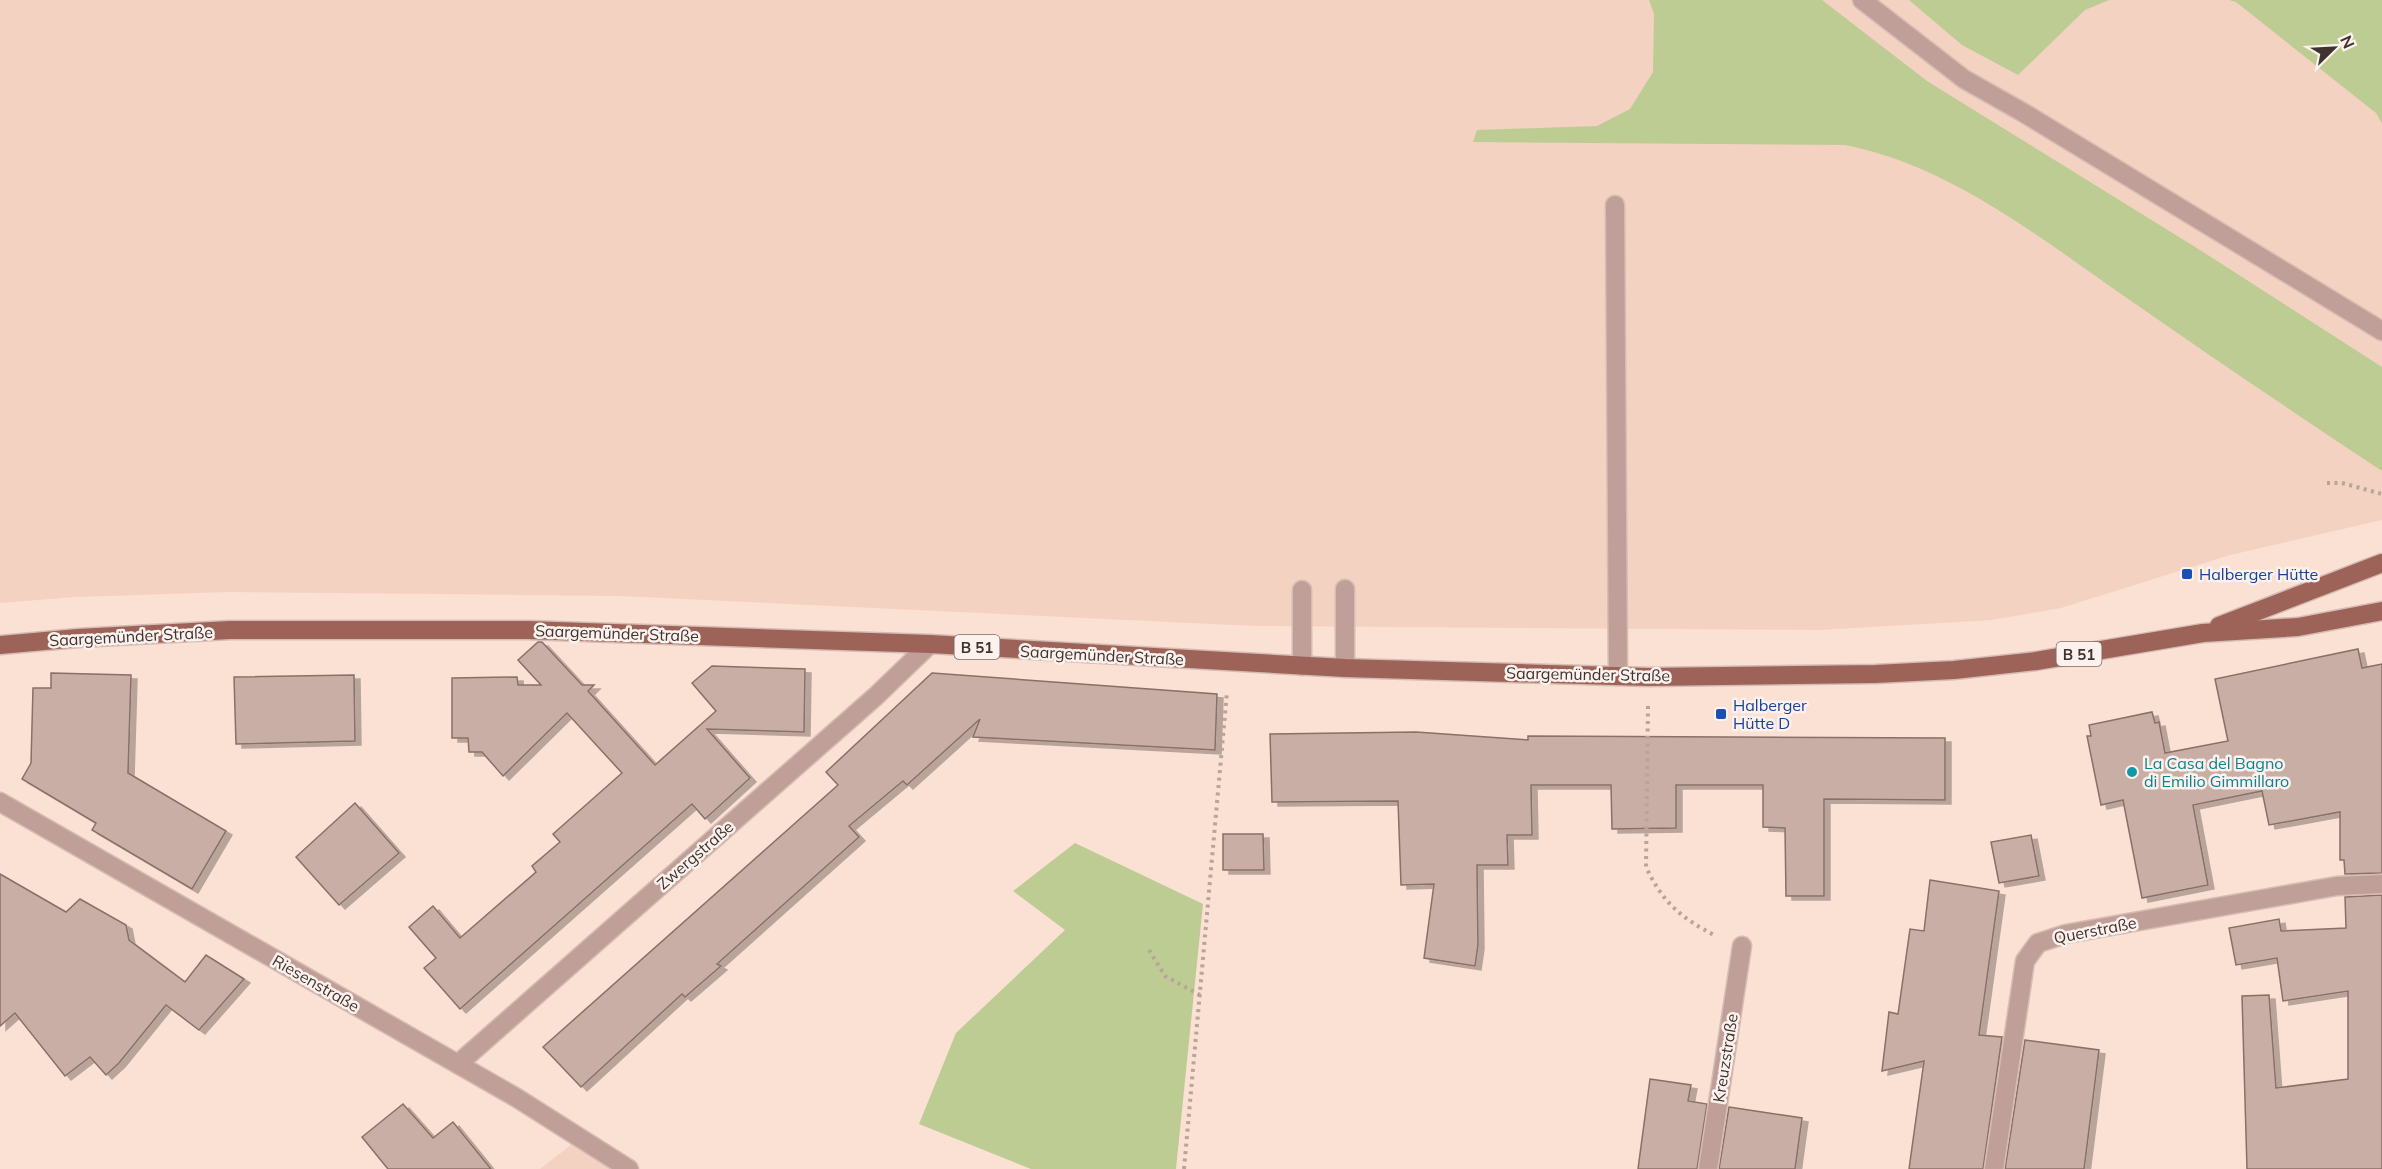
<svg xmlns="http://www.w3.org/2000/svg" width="2382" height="1169" font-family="Mulish,sans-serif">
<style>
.built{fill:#f3d2c2}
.green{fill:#bdcc92}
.building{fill:#c9aea5;stroke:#897067;stroke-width:1.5;filter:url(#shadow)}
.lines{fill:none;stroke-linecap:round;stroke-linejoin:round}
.lane-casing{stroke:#d5bdb3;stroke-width:21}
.street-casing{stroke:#d5bdb3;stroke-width:21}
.primary-casing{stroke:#d5bdb3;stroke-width:21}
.path{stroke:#b9a49a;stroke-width:4;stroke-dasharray:3 4.5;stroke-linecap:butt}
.lane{stroke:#c19f99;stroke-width:18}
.street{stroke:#c19f99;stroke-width:18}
.primary{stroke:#9d6359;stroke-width:18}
.transit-dot{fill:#1a4fb4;stroke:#fcf1ec;stroke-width:2}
.culture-dot{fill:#0f9aa8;stroke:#fcf1ec;stroke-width:2}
.labels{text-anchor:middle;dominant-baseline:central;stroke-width:5;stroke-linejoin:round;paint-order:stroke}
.shield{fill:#fcf1ec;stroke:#776c68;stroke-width:1.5}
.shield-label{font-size:15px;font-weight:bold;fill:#3e332f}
.transit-label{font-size:16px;fill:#164399;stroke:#fcf1ec;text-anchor:start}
.street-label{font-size:16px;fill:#3e332f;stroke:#fcf1ec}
.culture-label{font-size:16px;fill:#0d838f;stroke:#fcf1ec;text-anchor:start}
</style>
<defs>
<filter id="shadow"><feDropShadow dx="6" dy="4" stdDeviation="0" flood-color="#0004"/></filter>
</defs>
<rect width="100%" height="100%" fill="#fbe0d4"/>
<!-- built -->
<g class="built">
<polygon points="0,0 2382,0 2382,520 2230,555 2061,608 1992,620 1820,630 1255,626 620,596 229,592 75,597 0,603"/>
<polygon points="580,1138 629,1169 540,1169"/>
</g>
<!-- green -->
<g class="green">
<path d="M1649,0H1822L1927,81L2200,250L2382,367V471C2299,416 2216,360 2134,303C2045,242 1953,166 1845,145L1473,142L1477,130L1597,126L1630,109L1653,72L1654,14Z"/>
<polygon points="1909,0 2109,0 2085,10 2018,75 1962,45"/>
<polygon points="2229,0 2382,0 2382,123 2376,113 2236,2"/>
<polygon points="1075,843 1203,904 1176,1169 1031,1169 919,1124 956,1033 1065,930 1013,891"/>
</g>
<!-- building -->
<g class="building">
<polygon points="538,642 542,642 582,685 594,685 588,691 655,765 716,711 692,683 712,666 805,669 804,732 707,729 750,778 705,819 692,804 460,1009 424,968 436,958 409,927 433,906 460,938 536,872 532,866 560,842 553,834 622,773 567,713 503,776 482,752 469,752 468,738 452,738 452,678 517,677 518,685 541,685 518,660"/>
<polygon points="2358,649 2362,668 2382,664 2382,873 2345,874 2344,860 2340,860 2340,812 2269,825 2262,791 2193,805 2208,885 2142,898 2123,800 2101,805 2087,736 2091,736 2089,725 2152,712 2155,723 2159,722 2165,753 2228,741 2215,679"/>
<polygon points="51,673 131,675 128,773 226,831 192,889 92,830 96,823 22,779 31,763 33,688 51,688"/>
<polygon points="932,673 1217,694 1215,750 973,737 980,719 907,785 903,781 849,826 859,837 717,964 721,966 685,997 682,994 581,1087 543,1047 838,785 826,772"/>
<polygon points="354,675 355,741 236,744 234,677"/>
<polygon points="1416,732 1528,740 1528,736 1945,738 1945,800 1824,799 1824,896 1786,896 1785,828 1763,827 1763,785 1676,785 1676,828 1612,829 1611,785 1531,785 1532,835 1507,835 1508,865 1477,865 1478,945 1475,966 1424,958 1434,884 1401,885 1398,801 1272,802 1270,734"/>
<polygon points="355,803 399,853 339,905 296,857"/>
<polygon points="1223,834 1263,834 1264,870 1223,870"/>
<polygon points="2031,835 2039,876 1999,883 1991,842"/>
<polygon points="0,874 66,912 80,899 126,925 129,940 185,982 206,955 244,979 199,1030 166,1005 119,1063 106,1075 90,1057 65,1076 15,1013 0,1026"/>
<polygon points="1930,880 1999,891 1979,1035 2002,1037 1983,1169 1909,1169 1924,1061 1882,1071 1889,1012 1898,1014 1910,929 1924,931"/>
<polygon points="2382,895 2382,1169 2247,1169 2242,996 2269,995 2276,1088 2348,1079 2348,991 2283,1001 2277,958 2236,965 2229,928 2279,919 2281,931 2346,928 2345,897"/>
<polygon points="2025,1040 2099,1050 2084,1169 2005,1169"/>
<polygon points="1650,1079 1691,1085 1688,1101 1707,1104 1697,1169 1638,1169"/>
<polygon points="403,1104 433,1138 453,1122 491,1169 388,1169 362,1137"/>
<polygon points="1729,1107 1802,1118 1795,1169 1719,1169"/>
</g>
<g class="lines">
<!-- lane casing -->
<g class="lane-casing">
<g id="lane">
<polyline points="1862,0 1964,79 2024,113 2382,331"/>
<polyline points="1615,205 1618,676"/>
<polyline points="1345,589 1345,668"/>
<polyline points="1302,590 1302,666"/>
</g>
</g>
<!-- street casing -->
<g class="street-casing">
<g id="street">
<polyline points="0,802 517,1098 629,1169"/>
<polyline points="458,1064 876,696 930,644"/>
<polyline points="1708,1169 1742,946"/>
<polyline points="1994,1169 2025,961 2038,943 2066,934 2337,886 2382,884"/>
</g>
</g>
<!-- primary casing -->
<g class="primary-casing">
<g id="primary">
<polyline points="2219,626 2382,563"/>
<polyline points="0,645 78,638 230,630 528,630 930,644 1345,668 1648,677 1875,674 1954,670 2036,661 2203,633 2298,627 2382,611"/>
</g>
</g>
<!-- path -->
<g class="path">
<polyline points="2327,483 2342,483 2382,494"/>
<path d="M1648,706L1646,867C1663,903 1681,918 1716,936"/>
<polyline points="1149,950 1165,976 1200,995"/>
<polyline points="1184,1169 1227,692"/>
</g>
<!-- lane -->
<use href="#lane" class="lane"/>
<!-- street -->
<use href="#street" class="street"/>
<!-- primary -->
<use href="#primary" class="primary"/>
</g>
<!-- markers -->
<g class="transit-dot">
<rect x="2181" y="568" width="12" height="12" rx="3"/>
<rect x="1715" y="708" width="12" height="12" rx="3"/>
</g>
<circle class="culture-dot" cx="2132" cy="772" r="6"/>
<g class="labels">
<!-- shield labels -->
<g class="shield">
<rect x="954.5" y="635" width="45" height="24" rx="4.5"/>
<rect x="2056.5" y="642" width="45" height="24" rx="4.5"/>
</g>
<g class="shield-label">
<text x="977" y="647">B 51</text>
<text x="2079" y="654">B 51</text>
</g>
<!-- transit labels -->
<g class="transit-label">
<text x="2199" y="574">Halberger Hütte</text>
<text x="1733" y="705">Halberger<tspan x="1733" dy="18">Hütte D</tspan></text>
</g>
<!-- street labels -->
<g class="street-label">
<text transform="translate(617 633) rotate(2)">Saargemünder Straße</text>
<text transform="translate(131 636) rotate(-3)">Saargemünder Straße</text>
<text transform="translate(1102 655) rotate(3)">Saargemünder Straße</text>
<text transform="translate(1588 674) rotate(1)">Saargemünder Straße</text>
<text transform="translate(695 855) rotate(-41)">Zwergstraße</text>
<text transform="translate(2095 930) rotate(-11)">Querstraße</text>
<text transform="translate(316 983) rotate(30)">Riesenstraße</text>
<text transform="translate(1725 1058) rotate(-81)">Kreuzstraße</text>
</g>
<!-- culture labels -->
<g class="culture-label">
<text x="2144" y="763">La Casa del Bagno<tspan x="2144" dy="18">di Emilio Gimmillaro</tspan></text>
</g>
</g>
<!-- north arrow -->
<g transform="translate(2334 48) rotate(66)" stroke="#fcf1ec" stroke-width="4.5" paint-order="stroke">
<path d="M0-4.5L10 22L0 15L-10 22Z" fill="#3e332f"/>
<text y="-9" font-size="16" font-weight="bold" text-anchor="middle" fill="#3e332f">N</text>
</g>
</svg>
